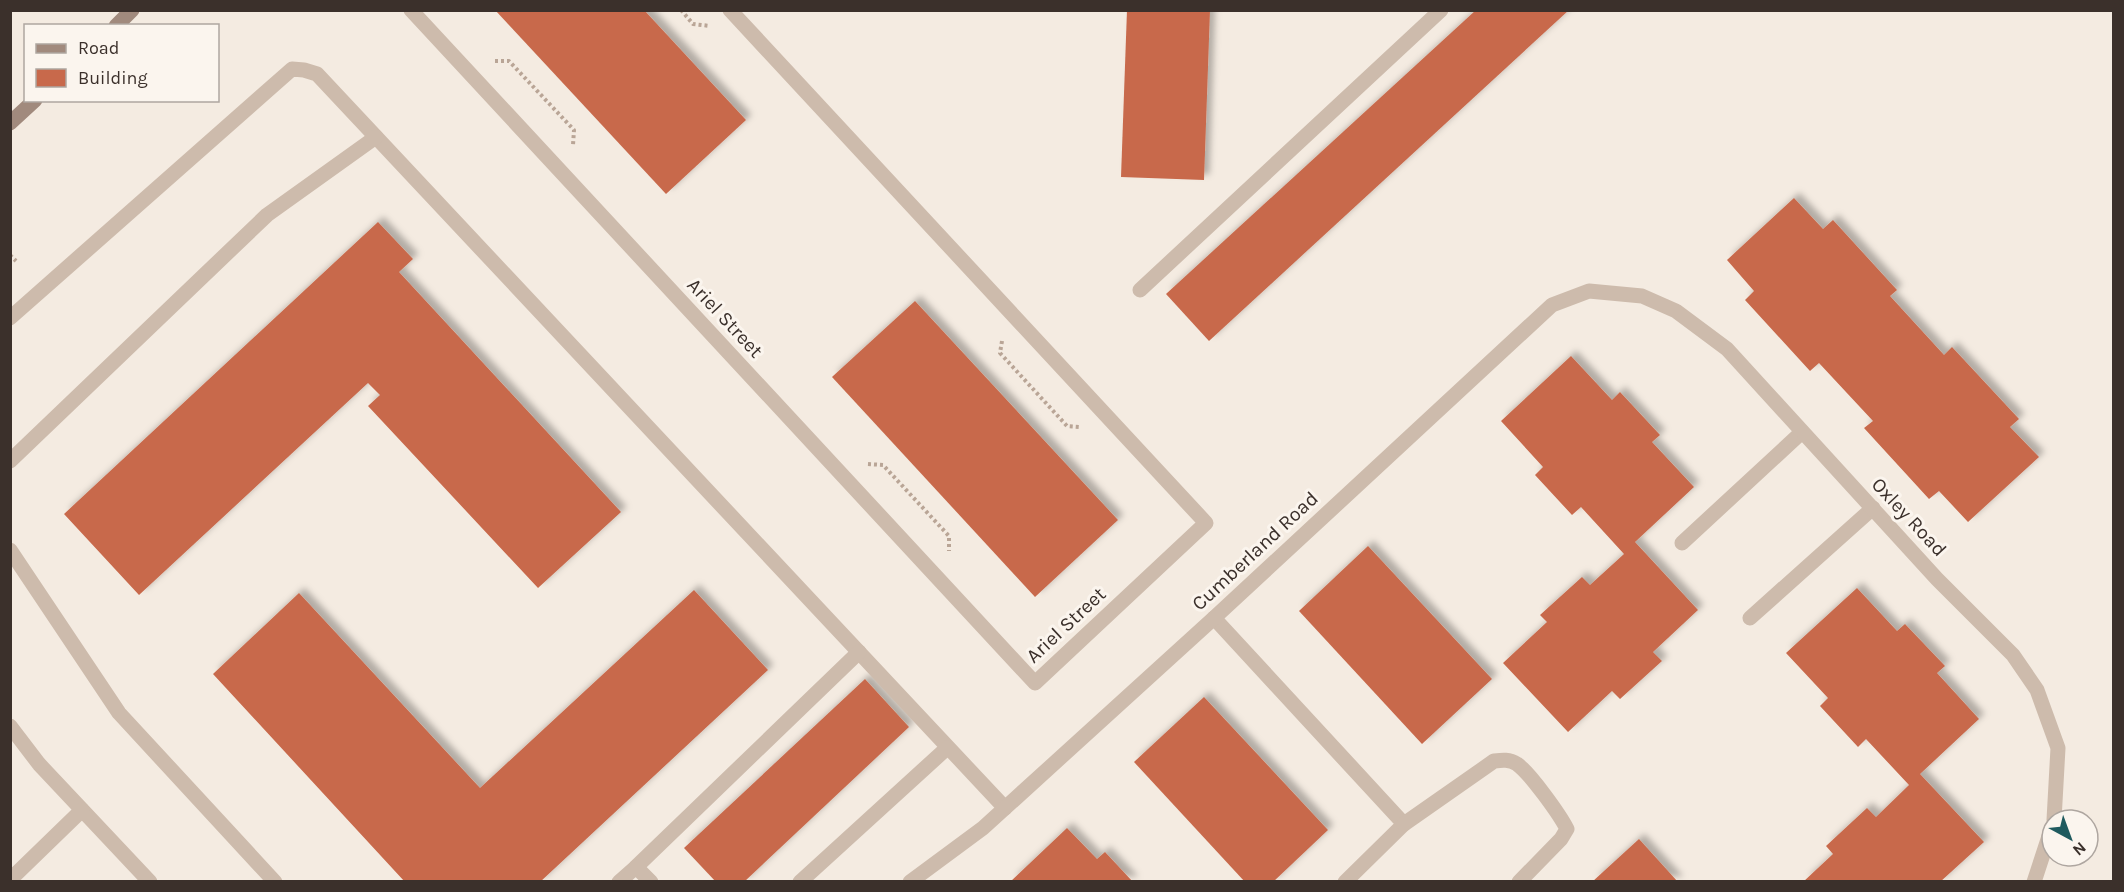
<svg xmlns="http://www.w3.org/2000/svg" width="2124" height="892" font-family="Karla,sans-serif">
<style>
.building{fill:#c8694b;filter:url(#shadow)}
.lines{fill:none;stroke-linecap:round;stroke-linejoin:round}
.path{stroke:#b9a596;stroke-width:4;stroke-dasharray:3 3;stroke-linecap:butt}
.service{stroke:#cdbbac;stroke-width:15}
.minor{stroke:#cdbbac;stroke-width:15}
.secondary{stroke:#a18a7d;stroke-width:15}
.labels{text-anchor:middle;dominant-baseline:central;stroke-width:6;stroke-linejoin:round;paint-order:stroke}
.street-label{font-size:20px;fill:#3b302b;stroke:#fbf5ee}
</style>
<defs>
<filter id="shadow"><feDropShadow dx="5.5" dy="-5.5" stdDeviation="3" flood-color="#0004"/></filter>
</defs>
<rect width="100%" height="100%" fill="#f4ebe1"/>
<!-- building -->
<g class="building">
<polygon points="495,10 644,10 746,120 666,194"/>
<polygon points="1127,10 1210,10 1204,180 1121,177"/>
<polygon points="1476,10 1569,10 1209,341 1166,294"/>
<polygon points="1794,198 1823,229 1833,220 1897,290 1890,296 1944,355 1952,347 2019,419 2010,427 2039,457 1968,522 1939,491 1929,499 1864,428 1873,421 1819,363 1810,371 1745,300 1754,291 1727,260"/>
<polygon points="378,222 413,259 399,272 621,512 538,588 368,406 380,395 368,383 139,595 64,514"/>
<polygon points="915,301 1118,520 1035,597 832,377"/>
<polygon points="1571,356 1612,400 1620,392 1660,435 1652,442 1694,487 1635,542 1698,610 1653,652 1662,661 1620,699 1612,691 1568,732 1503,663 1547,622 1540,615 1582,577 1590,585 1624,554 1581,507 1572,515 1535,475 1543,467 1501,421"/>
<polygon points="1368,546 1492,679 1422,744 1299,611"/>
<polygon points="1857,588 1897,631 1905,624 1945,666 1937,673 1979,719 1920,774 1984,842 1940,882 1803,882 1833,854 1826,846 1867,808 1876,817 1909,785 1866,739 1858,747 1820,706 1828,698 1786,653"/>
<polygon points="694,590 768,670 540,882 405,882 213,674 299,593 480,788"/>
<polygon points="865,679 909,727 744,882 716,882 684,848"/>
<polygon points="1204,697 1328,830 1273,882 1245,882 1134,762"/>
<polygon points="1067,828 1097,859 1105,852 1133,882 1010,882"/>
<polygon points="1639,839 1678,882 1592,882"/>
</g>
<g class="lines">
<!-- path -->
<g class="path">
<polyline points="681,10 693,24 710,26"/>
<polyline points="495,61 509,61 574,130 573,145"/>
<polyline points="10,255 16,261"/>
<polyline points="1002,341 1000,353 1067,426 1080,427"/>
<polyline points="868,464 883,465 949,536 949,551"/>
</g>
<!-- service -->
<g class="service">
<polyline points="1140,290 1441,10"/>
<polyline points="10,318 292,69 304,70 317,74 1005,808"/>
<polyline points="10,461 267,215 376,137"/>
<polyline points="1682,543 1802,432"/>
<polyline points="10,550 119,713 275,882"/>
<polyline points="1214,618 1404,824 1345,882"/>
<polyline points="1750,618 1873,508"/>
<path d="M1404,824L1494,761C1502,760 1509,759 1517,764C1530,773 1560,815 1567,829L1561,839L1519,882"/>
<polyline points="636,867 859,652"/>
<polyline points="619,882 636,867 651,882"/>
<polyline points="800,882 947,748"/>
</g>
<!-- minor -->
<g class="minor">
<polyline points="411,10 1035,683 1206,523 730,10"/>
<polyline points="10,726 39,764 150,882"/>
<polyline points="16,874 82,810"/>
<polyline points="910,882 983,828 1214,618 1552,305 1589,291 1642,296 1676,311 1727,349 1937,579 2013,655 2037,690 2058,748 2054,820"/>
<polyline points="2034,882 2052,827"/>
</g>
<!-- secondary -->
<g class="secondary">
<polyline points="116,26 132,10"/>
<polyline points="10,123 35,100"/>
</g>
</g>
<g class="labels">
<!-- street labels -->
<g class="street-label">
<text transform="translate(725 318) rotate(47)">Ariel Street</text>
<text transform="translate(1909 517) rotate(47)">Oxley Road</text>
<text transform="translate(1255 551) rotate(-43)">Cumberland Road</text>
<text transform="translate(1066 625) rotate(-43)">Ariel Street</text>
</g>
</g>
<!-- border -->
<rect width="2124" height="892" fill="none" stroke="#3b302b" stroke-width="24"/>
<!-- legend -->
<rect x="24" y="24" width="195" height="78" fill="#fbf5ee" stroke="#aea6a0" stroke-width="1.5"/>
<rect x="36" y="44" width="30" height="9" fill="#a18a7d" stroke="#aea6a0" stroke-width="1.5"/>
<text x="78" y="54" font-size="18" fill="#3b302b">Road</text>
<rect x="36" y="69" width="30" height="18" fill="#c8694b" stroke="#aea6a0" stroke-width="1.5"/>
<text x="78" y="84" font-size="18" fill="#3b302b">Building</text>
<!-- north arrow -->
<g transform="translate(2070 838) rotate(139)"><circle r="28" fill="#fbf5ee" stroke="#aea6a0" stroke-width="1.5"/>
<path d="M0-4.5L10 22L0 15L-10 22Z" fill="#1f5a5e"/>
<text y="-9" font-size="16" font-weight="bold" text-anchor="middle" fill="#3b302b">N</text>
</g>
</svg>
